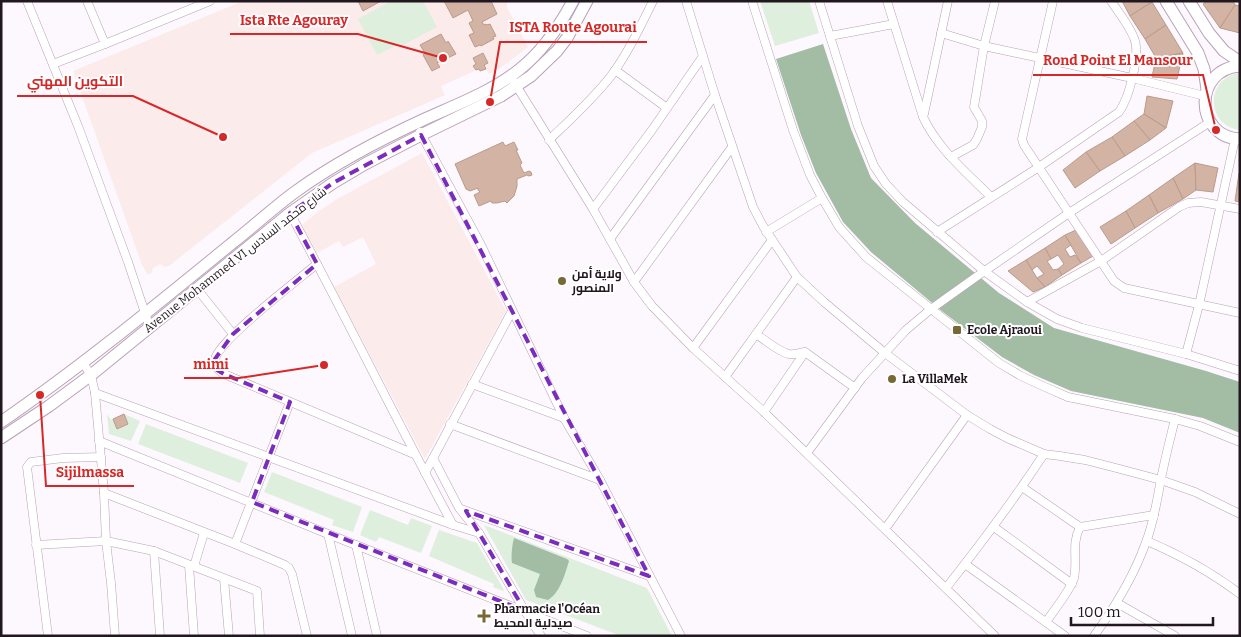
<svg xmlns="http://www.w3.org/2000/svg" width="1241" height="637" font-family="Bitter,Cairo,serif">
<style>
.education{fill:#fcebeb}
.green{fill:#deefde}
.forest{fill:#a3bca4}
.building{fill:#d3b4a4;stroke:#b99b8b}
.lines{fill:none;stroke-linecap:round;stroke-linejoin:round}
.street-casing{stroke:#baa1b8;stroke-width:9}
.secondary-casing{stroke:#baa1b8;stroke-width:13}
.street{stroke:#fff;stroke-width:8}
.secondary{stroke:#fff;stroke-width:11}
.marked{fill:none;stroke:#7b2cbf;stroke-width:4;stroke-dasharray:10 6;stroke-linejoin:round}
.poi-dot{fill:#776835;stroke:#fff;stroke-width:2}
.labels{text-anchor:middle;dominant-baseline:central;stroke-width:4;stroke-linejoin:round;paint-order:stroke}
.street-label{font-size:12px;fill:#20171f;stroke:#fff}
.poi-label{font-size:12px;font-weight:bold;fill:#20171f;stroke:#fff;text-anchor:start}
.leader{fill:none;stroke:#d62828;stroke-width:2}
.callout-dot{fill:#d62828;stroke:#fff;stroke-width:2}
.callout-label{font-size:14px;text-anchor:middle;font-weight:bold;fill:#d62828;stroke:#fff;stroke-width:4;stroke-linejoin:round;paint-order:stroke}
</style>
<rect width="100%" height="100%" fill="#fdf8fd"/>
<!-- education -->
<g class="education">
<polygon points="243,1 507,1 507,7 528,47 499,69 489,74 486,69 480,71 479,69 441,86 445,95 312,153 169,266 164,267 160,264 152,269 153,272 148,275 142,265 73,71"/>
<polygon points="422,153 506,311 425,459 334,287 376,264 363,237 343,247 339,241 317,253 302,225 319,211 337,199"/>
</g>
<!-- green -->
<g class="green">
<polygon points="391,1 423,1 437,27 403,45 401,43 377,55 358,19"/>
<polygon points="760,1 809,1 819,33 775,46"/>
<path d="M1240,73V130C1205,126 1205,77 1240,73Z"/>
<polygon points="107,414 111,420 113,419 117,429 128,424 124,414 140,421 131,441 109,434"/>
<polygon points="146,424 248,463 240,483 138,444"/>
<polygon points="272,472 362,507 353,532 332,525 334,520 264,492"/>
<polygon points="370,510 408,525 411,518 432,526 421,553 379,537 376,542 360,535"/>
<polygon points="484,525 647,588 672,636 621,636 526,600"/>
<polygon points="439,530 477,543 504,590 503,591 493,587 494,584 429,556"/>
</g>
<!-- forest -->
<g class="forest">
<polygon points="823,44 851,129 871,178 915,223 999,293 1054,328 1206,371 1240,382 1240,433 1203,418 1071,391 1034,375 1002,357 943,312 871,252 843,222 816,173 801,135 776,59"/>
<path d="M514,538L567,559L569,561C565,574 560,593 548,600L536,597L534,590L540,574L512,563C511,556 512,546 514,538Z"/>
</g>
<!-- building -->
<g class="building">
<polygon points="358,1 381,1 363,11"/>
<polygon points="444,1 491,1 497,14 482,22 484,25 486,24 487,25 490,24 496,36 493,37 494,39 481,46 480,45 475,47 469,35 474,33 469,23 473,21 468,10 453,18"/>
<polygon points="1122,1 1152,1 1152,2 1130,16"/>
<polygon points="1207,1 1233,1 1235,5 1220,28 1203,4"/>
<polygon points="1152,2 1166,25 1145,39 1130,16"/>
<polygon points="1235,5 1240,6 1240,33 1220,28"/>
<polygon points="1166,25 1183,53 1156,58 1145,39"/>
<polygon points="441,34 446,43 448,41 456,54 437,63 440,67 432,71 423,55 425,53 420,45"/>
<polygon points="483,53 488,63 484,65 486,69 480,71 479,69 476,70 473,66 476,64 473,58"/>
<polygon points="1183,53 1177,79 1152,77 1156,58"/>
<polygon points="1147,96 1173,101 1166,128 1144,114"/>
<polygon points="1144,114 1166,128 1150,140 1134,121"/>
<polygon points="1134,121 1150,140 1125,156 1112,137"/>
<polygon points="1112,137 1125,156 1100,171 1086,152"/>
<polygon points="503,142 505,146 514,142 518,150 516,150 522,163 520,165 524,173 529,171 531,172 532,175 529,176 527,175 517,179 517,186 514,196 507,203 505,201 497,203 492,203 491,201 479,206 474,195 480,192 478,190 478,188 470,191 466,189 455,164"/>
<polygon points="1086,152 1100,171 1075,188 1063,170"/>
<polygon points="1195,163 1196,190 1183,199 1173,178"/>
<polygon points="1195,163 1218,168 1213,192 1196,190"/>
<polygon points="1239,173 1240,173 1240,202 1235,201"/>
<polygon points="1173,178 1183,199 1158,213 1149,195"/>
<polygon points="1149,195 1158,213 1135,228 1126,211"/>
<polygon points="1126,211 1135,228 1111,244 1100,227"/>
<polygon points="1076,230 1093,256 1081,263 1065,235"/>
<polygon points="1065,235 1071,245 1065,249 1070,257 1075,255 1081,263 1062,275 1058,269 1064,264 1058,255 1051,259 1045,248"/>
<polygon points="1045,248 1051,259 1047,261 1053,270 1058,269 1062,275 1045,287 1037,278 1044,274 1037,266 1032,270 1026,260"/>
<polygon points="1026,260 1037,278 1045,287 1033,292 1008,271"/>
<polygon points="124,414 128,424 117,429 113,419"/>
</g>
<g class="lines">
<!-- street casing -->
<g class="street-casing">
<g id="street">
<polyline points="27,1 78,126 128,262 150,328"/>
<polyline points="87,1 105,44 210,1"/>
<polyline points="686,1 715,95 753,207 763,226 797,277 824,302 885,353 967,415 990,429 1007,438 1044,454 1060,456 1085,460 1120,469 1161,480 1195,492 1240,514"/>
<polyline points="752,1 793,130 810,175 822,198 839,227 866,257 999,363 1021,376 1045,387 1068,397 1175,419 1200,426 1240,442"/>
<polyline points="819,1 858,126 874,166 886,184 903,202 984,271 1027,302 1057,319 1082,328 1186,354 1240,371"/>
<path d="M887,1L923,117C938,149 966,172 991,197"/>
<polyline points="1053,1 1022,139 1024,145 1114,281 1124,288 1240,313"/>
<polyline points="941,33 984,46 1132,78 1205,96"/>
<polyline points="830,36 894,24"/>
<polyline points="53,64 105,44"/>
<polyline points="615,70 667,108"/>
<polyline points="514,82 593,209 634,282 652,306 693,348 764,412 995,636"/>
<polyline points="924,114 948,1"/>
<polyline points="420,132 481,245 564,418 600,480 681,636"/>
<path d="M549,140C571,119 593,99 611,76C628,53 640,27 653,1"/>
<polyline points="951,157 973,145 977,139 982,127 982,121 974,107 984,46 995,1"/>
<polyline points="593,209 652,130 703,56"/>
<path d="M290,213C346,317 397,422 453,525"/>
<polyline points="766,232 822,198"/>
<path d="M937,232L1039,167L1119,112C1129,98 1141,54 1134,38C1129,25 1119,13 1111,1"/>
<polyline points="610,239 715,95"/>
<path d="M317,264C299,279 219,340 215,359C213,366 219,371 224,374L414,454"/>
<polyline points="634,282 732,147"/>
<polyline points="197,289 233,334"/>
<polyline points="1027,302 1101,261 1179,207 1188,203 1201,202 1240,209"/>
<path d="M756,334C765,340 779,352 789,354C795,355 800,352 805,352L855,388"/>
<polyline points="693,348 772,240"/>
<polyline points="1186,354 1199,305 1235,139"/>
<polyline points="83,363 91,375 95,393 104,493 106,541 111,583 115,636"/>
<polyline points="725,377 797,277"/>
<polyline points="472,384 564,418"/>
<polyline points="95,393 453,525 479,533"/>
<polyline points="764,412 805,352"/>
<polyline points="450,424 600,480"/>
<polyline points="99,441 328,534 587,636"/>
<polyline points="807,453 862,378 906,330 931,309 976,277 1069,213 1210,122"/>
<polyline points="433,458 459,508 479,533 525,611 541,636"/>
<polyline points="425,473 512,311"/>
<polyline points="1022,487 1080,527 1154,515"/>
<polyline points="104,493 235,544 285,565 289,568 292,574 307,636"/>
<polyline points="461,509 649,576"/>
<polyline points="994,527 1072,584"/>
<polyline points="885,529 967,415"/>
<polyline points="328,534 352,636"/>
<path d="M1147,541C1180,555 1211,572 1240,594"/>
<polyline points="235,544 290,402"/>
<polyline points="36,545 106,541 154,551 257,591 260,636"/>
<polyline points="356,545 377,636"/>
<polyline points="154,551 160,636"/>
<polyline points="965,564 1065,636"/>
<polyline points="189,565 194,636"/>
<polyline points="194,566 204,533"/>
<polyline points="224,579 229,636"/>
<path d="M946,588C980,545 1013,501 1044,454"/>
<polyline points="1117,603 1175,636"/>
<path d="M1046,622C1054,610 1070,591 1074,578C1078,559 1071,544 1080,527"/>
<polyline points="48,636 27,467 31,462 63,458 101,457"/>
<path d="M1094,636C1115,607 1134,576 1146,542C1154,522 1157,500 1161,479C1165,459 1170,439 1175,419"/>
</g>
</g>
<!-- secondary casing -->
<g class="secondary-casing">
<g id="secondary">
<polyline points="1166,1 1198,53 1204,69 1207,89"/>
<polyline points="1189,1 1209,33 1224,51 1240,62"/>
<path d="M1240,66C1193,69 1194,137 1240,139"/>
<path d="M1,422C81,367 156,305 231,244C253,227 273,208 295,192C336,162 381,139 427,118C458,104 493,91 520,69C543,51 559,27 573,1"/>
<polyline points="1,438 49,406 91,375 290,213 333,183 365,164 421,135 501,96 531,76 557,51 567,38 587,1"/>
</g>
</g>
<!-- street -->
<use href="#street" class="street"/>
<!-- secondary -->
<use href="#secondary" class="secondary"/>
</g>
<!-- marked area -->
<path class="marked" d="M421,135L649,576L466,511L525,611L252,502L290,402L224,374L217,370L215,359L233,334L317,264L290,213L333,183Z"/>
<!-- markers -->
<g class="poi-dot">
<circle cx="562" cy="281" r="5"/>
<rect x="952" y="325" width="10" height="10" rx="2.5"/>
<circle cx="892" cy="379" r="5"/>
<path d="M481.5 608.5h5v5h5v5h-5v5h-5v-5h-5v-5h5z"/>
</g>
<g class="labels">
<!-- street labels -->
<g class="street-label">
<text transform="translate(235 260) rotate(-38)">Avenue Mohammed VI شارع محمد السادس</text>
</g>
<!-- poi labels -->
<g class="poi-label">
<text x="572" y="274">ولاية أمن<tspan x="572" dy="14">المنصور</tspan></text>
<text x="967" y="330">Ecole Ajraoui</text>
<text x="902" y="379">La VillaMek</text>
<text x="494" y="609">Pharmacie l'Océan<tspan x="494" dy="14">صيدلية المحيط</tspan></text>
</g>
</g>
<!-- callouts -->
<path class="leader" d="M443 58L358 34H230M490 102L500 42H647M1216 130L1203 75H1033M223 137L133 96H17M324 365L239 378H184M40 395L46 486H134"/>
<g class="callout-dot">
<circle cx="443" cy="58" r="5"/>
<circle cx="490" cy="102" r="5"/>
<circle cx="1216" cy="130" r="5"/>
<circle cx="223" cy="137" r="5"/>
<circle cx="324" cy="365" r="5"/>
<circle cx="40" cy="395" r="5"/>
</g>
<g class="callout-label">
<text x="294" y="25">Ista Rte Agouray</text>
<text x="573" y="32">ISTA Route Agourai</text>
<text x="1118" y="65">Rond Point El Mansour</text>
<text x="75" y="86">التكوين المهني</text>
<text x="211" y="369">mimi</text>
<text x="90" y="477">Sijilmassa</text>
</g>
<!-- border -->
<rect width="1241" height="637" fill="none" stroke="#20171f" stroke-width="5"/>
<!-- scale -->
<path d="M1071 617v8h142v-8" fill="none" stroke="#20171f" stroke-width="2.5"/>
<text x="1078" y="617" font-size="15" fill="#20171f" stroke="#ffffff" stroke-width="4" paint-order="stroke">100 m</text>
</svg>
